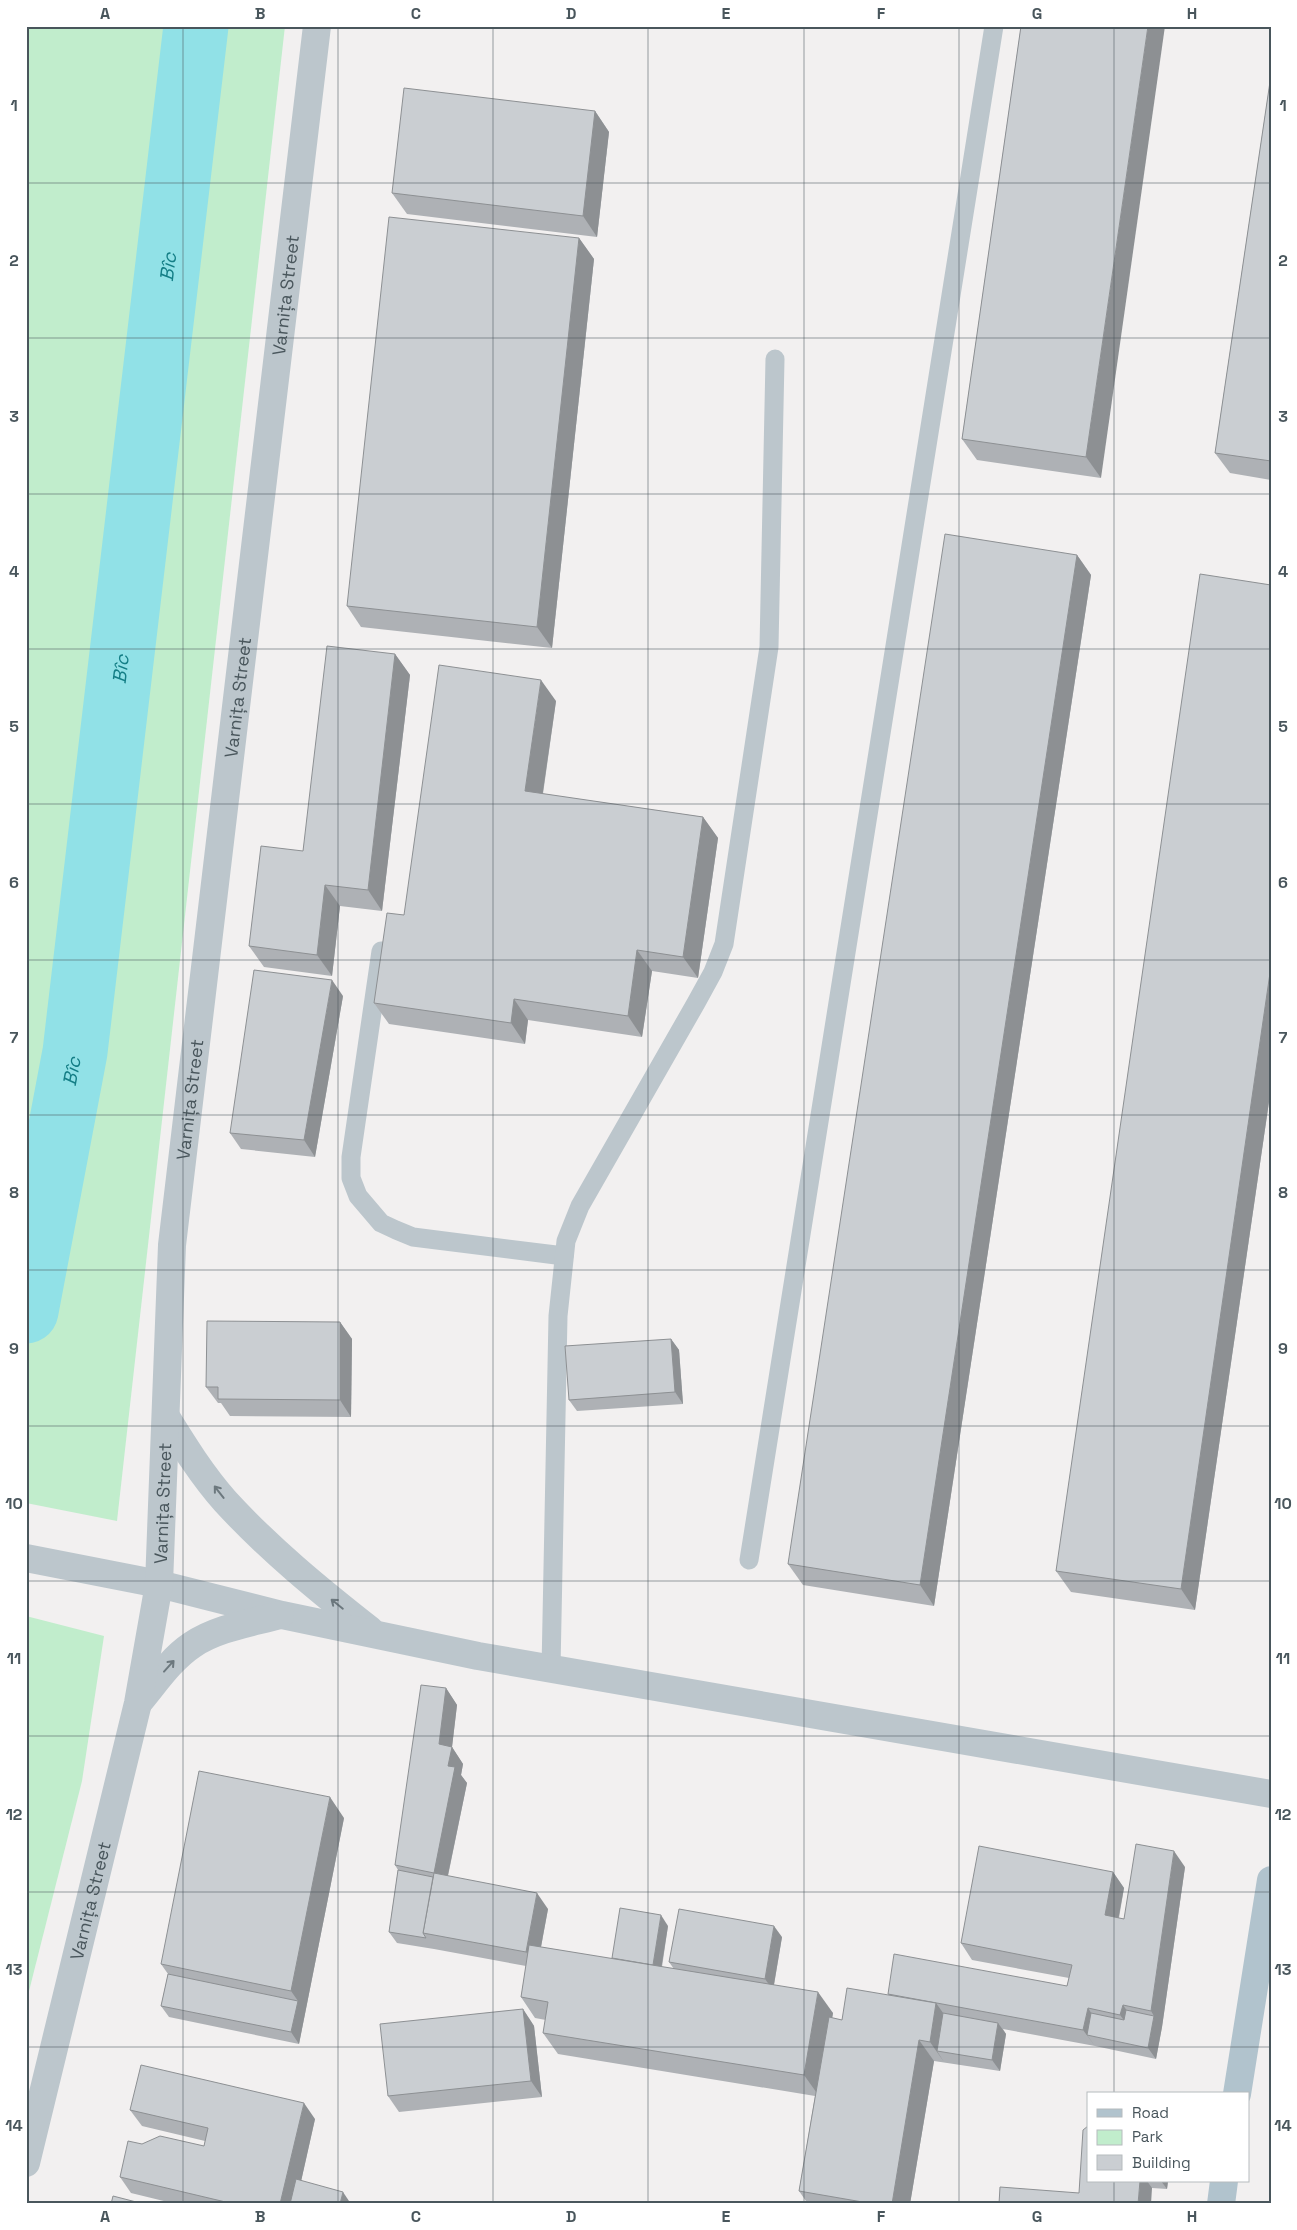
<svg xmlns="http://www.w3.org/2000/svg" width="1297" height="2230" font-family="'Space Grotesk',sans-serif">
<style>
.green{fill:#c1edcc}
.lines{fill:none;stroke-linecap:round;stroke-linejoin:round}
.river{stroke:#91e1e7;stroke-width:65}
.service{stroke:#bcc6cc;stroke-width:19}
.tertiary{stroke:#bcc6cc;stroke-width:28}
.primary{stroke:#b1c3cd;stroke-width:28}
.wall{fill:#aeb1b5}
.shaded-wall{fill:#8d9093}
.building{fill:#caced2;stroke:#8d9093}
.oneway{stroke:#6c787e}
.grid{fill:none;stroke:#49565c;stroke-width:1;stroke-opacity:0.55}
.labels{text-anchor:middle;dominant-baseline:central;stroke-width:4.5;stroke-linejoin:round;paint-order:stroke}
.street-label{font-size:18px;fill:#49565c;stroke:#fff}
.water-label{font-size:19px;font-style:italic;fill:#147e86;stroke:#fff}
.neatline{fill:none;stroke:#49565c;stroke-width:2}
.grid-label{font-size:16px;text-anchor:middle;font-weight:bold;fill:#49565c}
</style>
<rect width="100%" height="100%" fill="#f2f0f0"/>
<!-- green -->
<g class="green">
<polygon points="29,26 285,26 117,1521 26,1503 26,50"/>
<polygon points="26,1616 104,1636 82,1781 26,2003"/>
</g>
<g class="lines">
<!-- river -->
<path class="river" id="s1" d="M26,1311L75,1052L196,26"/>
<!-- service -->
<g class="service">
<polyline points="381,951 351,1157 351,1178 358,1196 381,1223 396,1230 413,1237 564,1256"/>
<polyline points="749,1560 994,26"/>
<polyline points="551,1669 558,1316 566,1241 580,1206 696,1003 713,972 724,944 769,647 775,359"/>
</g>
<!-- tertiary -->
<g class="tertiary">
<path d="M166,1417C184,1446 202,1475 225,1501C269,1549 319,1590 370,1630"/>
<polyline points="26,1558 159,1584 282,1615 478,1656 1271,1794"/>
<path d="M139,1702C155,1683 171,1659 192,1645C217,1628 251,1623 280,1615"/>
<path id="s2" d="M26,2163L138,1703L159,1584L172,1245L317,26"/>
</g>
<!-- primary -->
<g class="primary">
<polyline points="1237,2094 1271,1880"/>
<polyline points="1221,2204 1224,2181"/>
</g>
</g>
<!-- wall -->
<g class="wall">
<polygon points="1021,26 1101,478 977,460 962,439"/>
<polygon points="1271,75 1271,480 1230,473 1215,453"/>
<polygon points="595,111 609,132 597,237 407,214 392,193"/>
<polygon points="579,238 594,259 552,648 361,627 347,606"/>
<polygon points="1077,555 1091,575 934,1606 803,1585 788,1564"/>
<polygon points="1271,585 1271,1088 1195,1610 1071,1592 1056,1571"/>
<polygon points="395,654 410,675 382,911 340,906 332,976 264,967 249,946 303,851"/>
<polygon points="556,701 543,794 703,817 718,838 698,978 652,971 642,1037 528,1020 525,1044 389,1024 374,1003 404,915"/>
<polygon points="343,996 315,1157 241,1149 230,1133"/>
<polygon points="340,1322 352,1339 351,1417 230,1416 221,1403 218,1403 206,1387"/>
<polygon points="671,1339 679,1350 683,1404 577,1411 569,1400"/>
<polygon points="446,1688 457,1705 452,1747 463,1764 461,1775 467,1783 448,1876 548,1909 541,1947 612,1959 668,1926 662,1967 674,1969 669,1962 782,1937 774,1985 833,2013 832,2018 842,2020 889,1995 888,1994 1067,1986 1069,1978 972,1960 961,1943 1113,1872 1124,1888 1119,1918 1124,1919 1185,1867 1162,2027 1156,2059 1095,2046 1003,2029 1006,2034 1000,2071 934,2061 910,2204 808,2204 799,2191 815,2096 558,2054 543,2033 546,2020 535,2018 521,1997 526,1966 434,1949 397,1943 389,1932 398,1870 395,1865"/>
<polygon points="344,1818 299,2044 169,2017 161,2006 168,1974 161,1964"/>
<polygon points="523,2009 534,2026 542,2097 399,2112 388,2096"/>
<polygon points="130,2110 315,2119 301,2181 351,2204 176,2204 131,2193 120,2177 142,2144 204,2146 205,2141 142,2126"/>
<polygon points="1088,2181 1168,2181 1167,2189 1152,2188 1079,2193"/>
</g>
<!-- shaded-wall -->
<g class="shaded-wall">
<polygon points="1148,26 1165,26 1101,478 1086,457"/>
<polygon points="595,111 609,132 597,237 583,216"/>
<polygon points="579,238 594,259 552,648 537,627"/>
<polygon points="1077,555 1091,575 934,1606 920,1585"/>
<polygon points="395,654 410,675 382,911 368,890"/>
<polygon points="541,680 556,701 540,812 525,791"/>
<polygon points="703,817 718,838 698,978 683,957"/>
<polygon points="325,885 340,906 332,976 317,955"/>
<polygon points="637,950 652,971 642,1037 628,1016"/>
<polygon points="1271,966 1271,1088 1195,1610 1181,1589"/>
<polygon points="332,980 343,996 315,1157 304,1140"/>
<polygon points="514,999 528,1020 525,1044 511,1023"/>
<polygon points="340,1322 352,1339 351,1417 340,1400"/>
<polygon points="671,1339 679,1350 683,1404 675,1392"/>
<polygon points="446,1688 457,1705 452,1747 463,1764 461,1775 467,1783 445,1889 434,1873 448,1766 439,1744"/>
<polygon points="330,1797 344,1818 299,2044 291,2032 298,2001 291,1991"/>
<polygon points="1174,1851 1185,1867 1162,2027 1156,2059 1148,2048 1154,2016 1151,2011"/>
<polygon points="1113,1872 1124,1888 1116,1931 1105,1915"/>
<polygon points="537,1893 548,1909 537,1968 526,1952"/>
<polygon points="661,1915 668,1926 660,1976 653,1965"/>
<polygon points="774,1926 782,1937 773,1990 765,1979"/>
<polygon points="818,1992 833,2013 819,2096 804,2075"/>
<polygon points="936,2003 951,2024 937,2051 944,2062 930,2042"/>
<polygon points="1123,2005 1134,2021 1132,2031 1120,2015"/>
<polygon points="1088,2008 1099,2025 1087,2035 1095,2046 1083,2030"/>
<polygon points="523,2009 534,2026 542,2097 531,2081"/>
<polygon points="998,2023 1006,2034 1000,2071 992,2060"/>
<polygon points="919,2040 934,2061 910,2204 892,2204"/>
<polygon points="304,2103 315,2119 296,2204 280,2204"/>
<polygon points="1140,2181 1147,2181 1152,2188 1151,2204 1138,2204"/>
<polygon points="1161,2181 1168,2181 1167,2189"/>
<polygon points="343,2192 351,2204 340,2204"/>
</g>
<!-- building -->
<g class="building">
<polygon points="1021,26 1148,26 1086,457 962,439"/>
<polygon points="1271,75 1271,461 1215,453"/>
<polygon points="404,88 595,111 583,216 392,193"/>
<polygon points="389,217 579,238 537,627 347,606"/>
<polygon points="945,534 1077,555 920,1585 788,1564"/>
<polygon points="1200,574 1271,585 1271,966 1181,1589 1056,1571"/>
<polygon points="327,646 395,654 368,890 325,885 317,955 249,946 261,846 303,851"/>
<polygon points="439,665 541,680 525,791 703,817 683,957 637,950 628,1016 514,999 511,1023 374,1003 387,913 404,915"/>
<polygon points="254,970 332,980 304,1140 230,1133"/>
<polygon points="207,1321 340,1322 340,1400 218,1399 218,1387 206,1387"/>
<polygon points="671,1339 675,1392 569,1400 565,1346"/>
<polygon points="421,1685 446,1688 439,1744 452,1747 448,1766 455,1767 434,1873 537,1893 526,1952 423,1933 434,1873 395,1865"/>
<polygon points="199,1771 330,1797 291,1991 161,1964"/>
<polygon points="1136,1844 1174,1851 1151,2011 1123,2005 1120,2015 1088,2008 1083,2030 888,1994 894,1954 1067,1986 1072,1965 961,1943 979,1846 1113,1872 1105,1915 1124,1919"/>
<polygon points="398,1870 433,1877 423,1933 426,1938 389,1932"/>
<polygon points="620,1908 661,1915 653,1965 612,1958"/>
<polygon points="679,1909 774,1926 765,1979 669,1962"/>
<polygon points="529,1945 818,1992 804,2075 543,2033 548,2002 521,1997"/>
<polygon points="168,1974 298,2001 291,2032 161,2006"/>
<polygon points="847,1988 936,2003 930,2042 919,2040 892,2204 874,2204 799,2191 829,2017 842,2020"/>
<polygon points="523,2009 531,2081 388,2096 380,2024"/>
<polygon points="1126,2010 1154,2016 1148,2048 1087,2035 1091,2013 1124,2020"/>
<polygon points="943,2013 998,2023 992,2060 937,2051"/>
<polygon points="141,2065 304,2103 280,2204 234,2204 120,2177 128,2141 142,2144 160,2136 204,2146 208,2128 130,2110"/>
<polygon points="1088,2126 1088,2181 1140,2181 1138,2204 999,2204 1000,2187 1079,2193 1083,2130"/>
<polygon points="296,2179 343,2192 340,2204 290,2204"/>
<polygon points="113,2196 144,2204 111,2204"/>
</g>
<!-- one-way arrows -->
<defs><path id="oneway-shaft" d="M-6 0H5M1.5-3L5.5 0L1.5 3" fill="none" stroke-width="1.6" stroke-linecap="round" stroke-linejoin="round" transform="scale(1.25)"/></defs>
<g class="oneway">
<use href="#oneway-shaft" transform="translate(219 1492) rotate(-128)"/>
<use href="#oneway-shaft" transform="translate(337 1604) rotate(-141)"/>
<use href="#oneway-shaft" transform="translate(169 1666) rotate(-48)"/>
</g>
<!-- grid -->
<path class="grid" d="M183,26V2204M338,26V2204M493,26V2204M648,26V2204M804,26V2204M959,26V2204M1114,26V2094M26,183H1271M26,338H1271M26,494H1271M26,649H1271M26,804H1271M26,960H1271M26,1115H1271M26,1270H1271M26,1426H1271M26,1581H1271M26,1736H1271M26,1892H1271M26,2047H1271M1114,2181V2204"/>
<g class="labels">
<!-- street labels -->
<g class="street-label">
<text stroke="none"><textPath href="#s2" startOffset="1890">Varnița Street</textPath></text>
<text stroke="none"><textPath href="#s2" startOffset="1485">Varnița Street</textPath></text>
<text stroke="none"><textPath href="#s2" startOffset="1080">Varnița Street</textPath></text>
<text stroke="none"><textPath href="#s2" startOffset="675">Varnița Street</textPath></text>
<text stroke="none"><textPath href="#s2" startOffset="270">Varnița Street</textPath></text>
</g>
<!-- water labels -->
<g class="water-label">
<text stroke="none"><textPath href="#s1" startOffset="1054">Bîc</textPath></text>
<text stroke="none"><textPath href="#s1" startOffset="649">Bîc</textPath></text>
<text stroke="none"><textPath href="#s1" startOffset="244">Bîc</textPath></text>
</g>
</g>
<!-- border -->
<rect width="1297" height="2230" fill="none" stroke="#ffffff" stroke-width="55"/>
<!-- legend -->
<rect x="1087" y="2092" width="162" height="90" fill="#ffffff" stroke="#b6bbbe"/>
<rect x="1097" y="2109" width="25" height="8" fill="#b1c3cd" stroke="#b6bbbe"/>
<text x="1132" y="2118" font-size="15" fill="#49565c">Road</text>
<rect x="1097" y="2130" width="25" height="15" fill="#c1edcc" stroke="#b6bbbe"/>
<text x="1132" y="2142" font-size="15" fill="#49565c">Park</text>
<rect x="1097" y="2155" width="25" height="15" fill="#caced2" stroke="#b6bbbe"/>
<text x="1132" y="2168" font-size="15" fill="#49565c">Building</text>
<rect x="28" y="28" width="1242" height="2174" class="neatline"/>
<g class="grid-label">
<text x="105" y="19">A</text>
<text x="260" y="19">B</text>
<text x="416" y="19">C</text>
<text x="571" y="19">D</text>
<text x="726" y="19">E</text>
<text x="881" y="19">F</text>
<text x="1037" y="19">G</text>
<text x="1192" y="19">H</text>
<text x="14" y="111">1</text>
<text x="1283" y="111">1</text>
<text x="14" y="266">2</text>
<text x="1283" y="266">2</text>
<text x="14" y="422">3</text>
<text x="1283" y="422">3</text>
<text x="14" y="577">4</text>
<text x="1283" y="577">4</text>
<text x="14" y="732">5</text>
<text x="1283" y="732">5</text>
<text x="14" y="888">6</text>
<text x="1283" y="888">6</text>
<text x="14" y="1043">7</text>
<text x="1283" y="1043">7</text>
<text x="14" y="1198">8</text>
<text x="1283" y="1198">8</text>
<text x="14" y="1354">9</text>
<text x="1283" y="1354">9</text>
<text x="14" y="1509">10</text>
<text x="1283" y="1509">10</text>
<text x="14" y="1664">11</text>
<text x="1283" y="1664">11</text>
<text x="14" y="1820">12</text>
<text x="1283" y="1820">12</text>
<text x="14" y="1975">13</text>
<text x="1283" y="1975">13</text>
<text x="14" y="2131">14</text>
<text x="1283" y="2131">14</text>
<text x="105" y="2222">A</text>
<text x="260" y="2222">B</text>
<text x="416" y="2222">C</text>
<text x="571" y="2222">D</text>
<text x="726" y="2222">E</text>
<text x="881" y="2222">F</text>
<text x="1037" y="2222">G</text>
<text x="1192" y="2222">H</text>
</g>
</svg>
